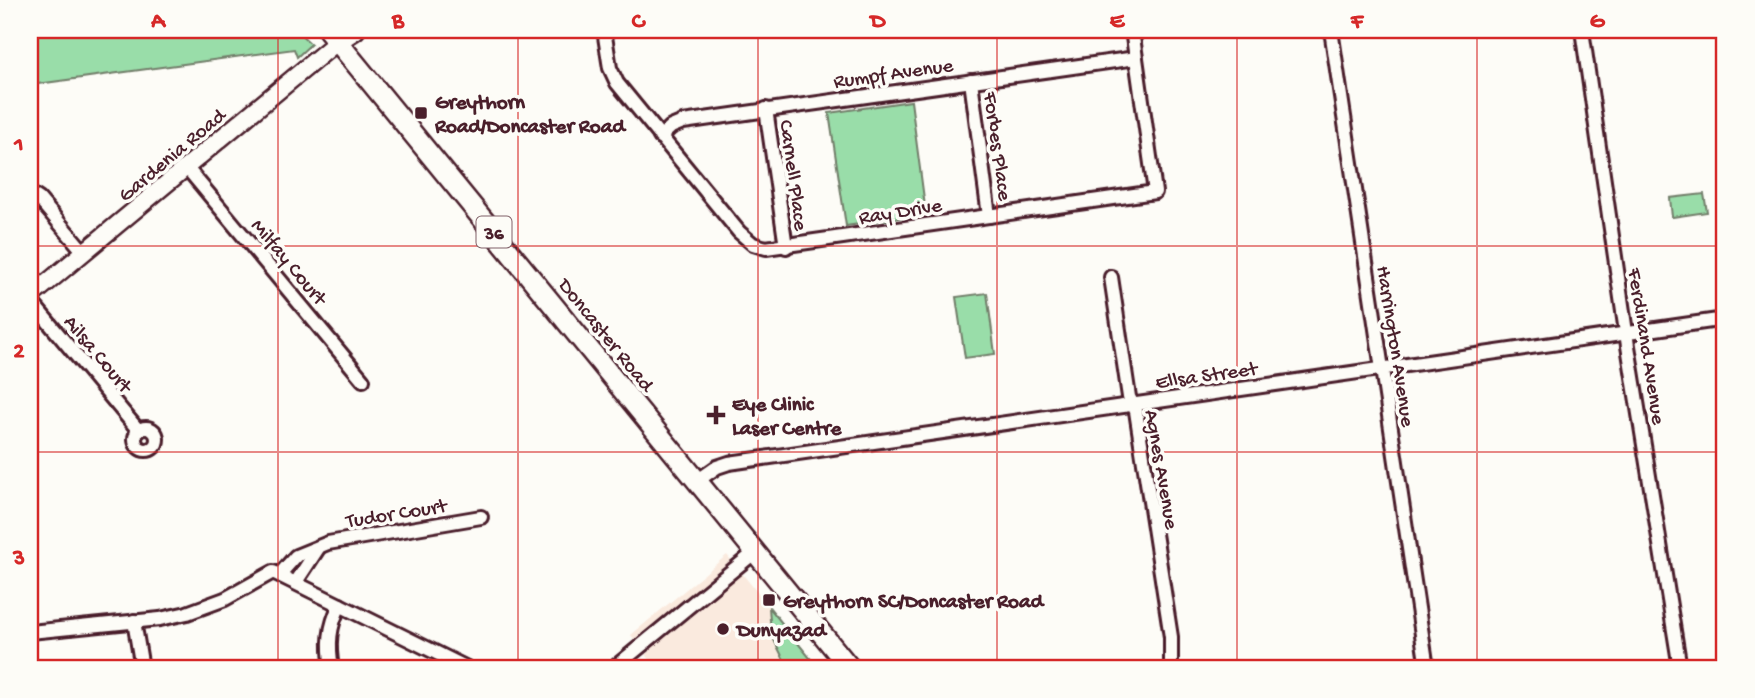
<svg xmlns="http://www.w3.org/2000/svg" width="1755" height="698" font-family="'Gochi Hand',sans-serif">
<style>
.built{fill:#faeade}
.green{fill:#99dda9;stroke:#727e6a;stroke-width:2}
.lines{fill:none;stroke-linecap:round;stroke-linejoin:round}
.minor-casing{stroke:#4a1f2b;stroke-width:18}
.tertiary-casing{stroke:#4a1f2b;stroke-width:21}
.secondary-casing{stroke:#4a1f2b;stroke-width:23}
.primary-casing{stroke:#4a1f2b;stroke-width:24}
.minor{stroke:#fdfcf7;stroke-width:12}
.tertiary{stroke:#fdfcf7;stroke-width:16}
.secondary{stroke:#fdfcf7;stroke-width:18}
.primary{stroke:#fdfcf7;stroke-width:19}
.grid{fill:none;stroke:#d62828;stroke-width:2;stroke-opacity:0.55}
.poi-dot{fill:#4a1f2b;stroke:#fdfcf7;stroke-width:2.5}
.labels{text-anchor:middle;stroke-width:7;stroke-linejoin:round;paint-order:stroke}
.shield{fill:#fdfcf7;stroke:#806168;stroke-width:2}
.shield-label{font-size:19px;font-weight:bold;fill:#4a1f2b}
.street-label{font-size:21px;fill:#4a1f2b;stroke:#fdfcf7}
.poi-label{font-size:21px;font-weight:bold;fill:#4a1f2b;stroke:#fdfcf7;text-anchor:start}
.neatline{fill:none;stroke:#d62828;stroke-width:2.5}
.grid-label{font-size:23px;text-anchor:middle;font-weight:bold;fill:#d62828}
</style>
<rect width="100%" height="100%" fill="#fdfcf7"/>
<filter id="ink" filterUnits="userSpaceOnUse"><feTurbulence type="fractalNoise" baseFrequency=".0143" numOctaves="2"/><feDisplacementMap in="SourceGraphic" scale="14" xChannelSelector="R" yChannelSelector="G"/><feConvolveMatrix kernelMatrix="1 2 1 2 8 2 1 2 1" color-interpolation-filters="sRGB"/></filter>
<g filter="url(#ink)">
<path class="built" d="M727 555 819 668H655L631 635Z"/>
<g class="green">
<path d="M30 30H296L311 44 297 57 294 49 30 85Z"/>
<path d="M911 101 926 214 846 226 829 113Z"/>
<path d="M1704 194 1707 212 1672 217 1670 198Z"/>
<path d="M987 293 995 354 965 358 956 297Z"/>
<path d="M769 607 818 668H788L771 634Z"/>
</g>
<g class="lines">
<defs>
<g id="minor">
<path d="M604 30 610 68 617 83 739 232 753 244 766 248 1155 192 1132 30"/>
<path d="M1331 30 1427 668"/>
<path d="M1582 30 1628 346 1680 668"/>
<path d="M971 81 989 216"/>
<path d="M766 109 786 247"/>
<path d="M660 137 671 127 683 122 1136 58"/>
<path d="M187 168 363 380"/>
<path d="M30 193 39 199 84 252"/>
<path d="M1111 277 1129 397 1136 411 1171 637V668"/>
<path d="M30 300 139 431"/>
<circle cx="146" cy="439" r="11"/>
<path d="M697 481 717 467 729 463 1725 319"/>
<path d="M280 574 296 556 328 543 481 517"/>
<path d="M296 582 319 547"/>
<path d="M134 621 142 668"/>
<path d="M30 632 160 619 187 613 225 599 273 572 467 668"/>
<path d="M332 668C328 645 329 627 340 605"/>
<path d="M614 668 755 552"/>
</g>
<path id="tertiary" d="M30 297 338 41"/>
<path id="secondary" d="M338 41 355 30"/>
<path id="primary" d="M328 30 850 668"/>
</defs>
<use href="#minor" class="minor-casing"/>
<use href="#tertiary" class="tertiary-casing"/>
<use href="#secondary" class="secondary-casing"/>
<use href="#primary" class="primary-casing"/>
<use href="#minor" class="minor"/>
<use href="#tertiary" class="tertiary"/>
<use href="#secondary" class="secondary"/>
<use href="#primary" class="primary"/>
</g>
</g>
<path class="grid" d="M278 30V668M518 30V668M758 30V668M997 30V668M1237 30V668M1477 30V668M30 246H1725M30 452H1725"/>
<g class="poi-dot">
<rect x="414" y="106" width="14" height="14" rx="3.5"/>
<path d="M712.5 404.5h7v7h7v7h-7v7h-7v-7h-7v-7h7z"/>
<rect x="762" y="593" width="14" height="14" rx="3.5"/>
<circle cx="723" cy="629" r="7"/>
</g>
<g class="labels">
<rect class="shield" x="476.5" y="216.5" width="35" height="31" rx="5"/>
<g class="shield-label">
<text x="494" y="239">36</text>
</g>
<g class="street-label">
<text transform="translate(893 72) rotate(-8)" y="7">Rumpf Avenue</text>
<text transform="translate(999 146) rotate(82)" y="7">Forbes Place</text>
<text transform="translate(171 154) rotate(-40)" y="7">Gardenia Road</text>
<text transform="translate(795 175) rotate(82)" y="7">Carnell Place</text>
<text transform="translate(900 210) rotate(-9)" y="7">Ray Drive</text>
<text transform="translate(290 261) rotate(50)" y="7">Milfay Court</text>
<text transform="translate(607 334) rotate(51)" y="7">Doncaster Road</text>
<text transform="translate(1397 346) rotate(81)" y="7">Harrington Avenue</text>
<text transform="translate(1648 346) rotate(81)" y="7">Ferdinand Avenue</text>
<text transform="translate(99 353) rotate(50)" y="7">Ailsa Court</text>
<text transform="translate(1206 374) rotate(-8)" y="7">Ellsa Street</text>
<text transform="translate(1163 469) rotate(80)" y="7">Agnes Avenue</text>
<text transform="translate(396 512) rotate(-9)" y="7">Tudor Court</text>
</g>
<g class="poi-label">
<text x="435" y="108">Greythorn<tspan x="435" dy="24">Road/Doncaster Road</tspan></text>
<text x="732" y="410">Eye Clinic<tspan x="732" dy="24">Laser Centre</tspan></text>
<text x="783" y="607">Greythorn SC/Doncaster Road</text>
<text x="737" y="636">Dunyazad</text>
</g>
</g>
<rect width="1755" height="698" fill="none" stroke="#fdfcf7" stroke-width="77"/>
<rect x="38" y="38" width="1678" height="622" class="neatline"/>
<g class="grid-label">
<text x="158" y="27">A</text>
<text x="398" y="27">B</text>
<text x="638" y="27">C</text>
<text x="878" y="27">D</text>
<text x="1117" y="27">E</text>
<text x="1357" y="27">F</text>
<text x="1597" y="27">G</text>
<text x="19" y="150">1</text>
<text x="19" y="357">2</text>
<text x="19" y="564">3</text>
</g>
</svg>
